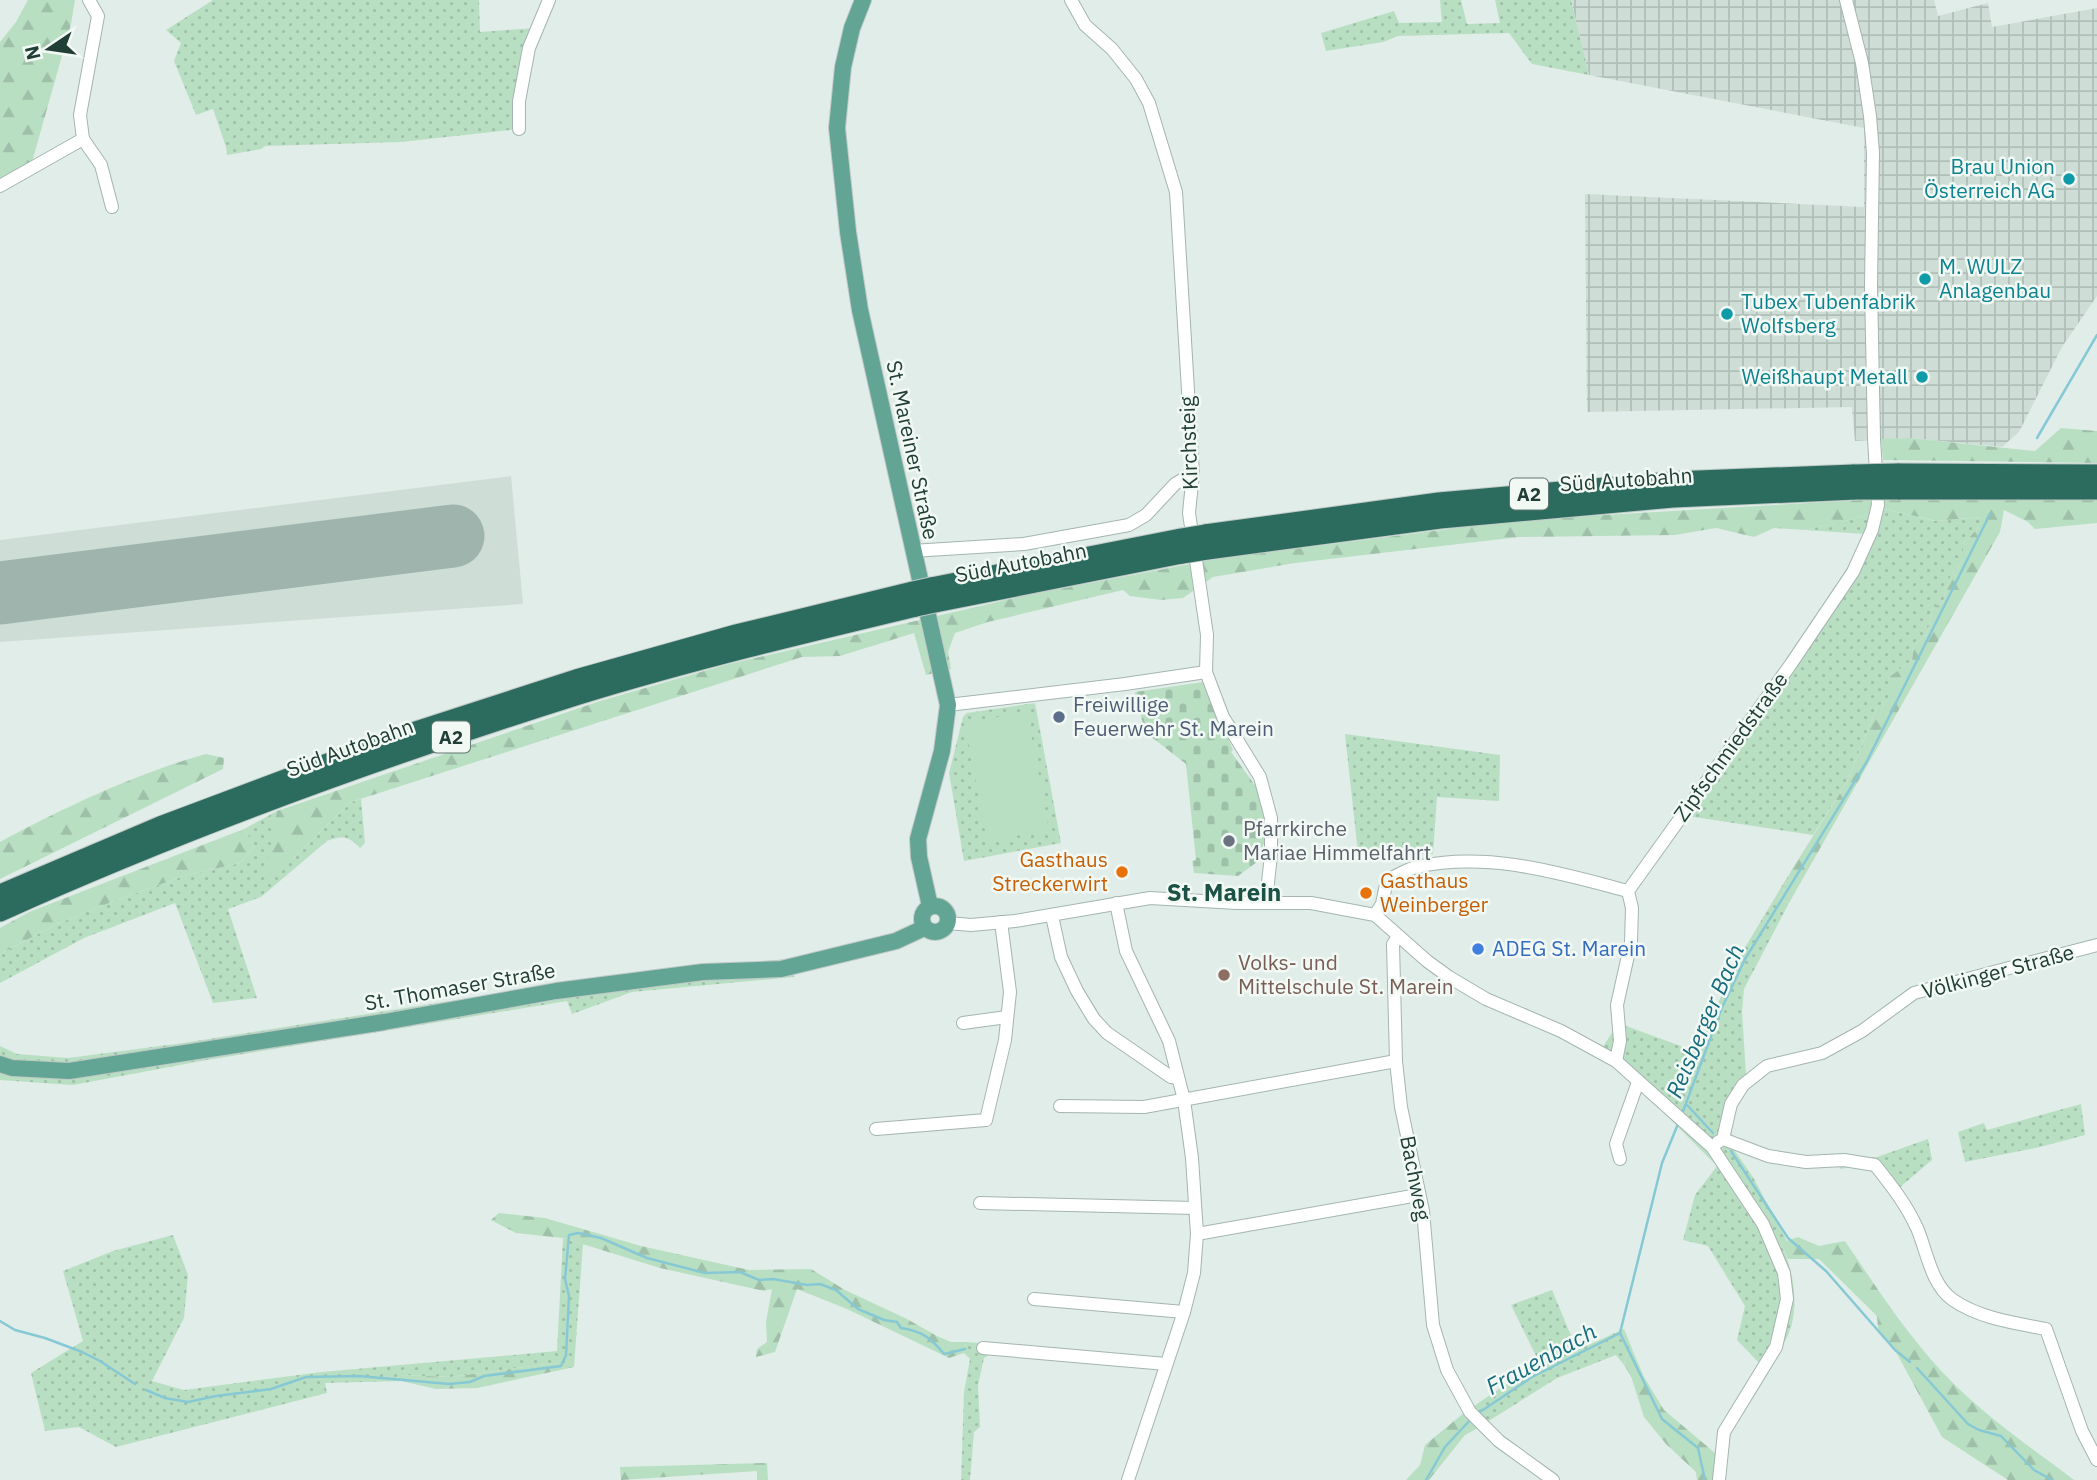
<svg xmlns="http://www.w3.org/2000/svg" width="2097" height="1480" font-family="'IBM Plex Sans',sans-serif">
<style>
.built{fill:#cfddd7}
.industrial{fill:url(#industrial-grid)}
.grass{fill:url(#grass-dots)}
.forest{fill:url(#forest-firs)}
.cemetery{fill:url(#cemetery-stones)}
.pitch{fill:#b9dfc3}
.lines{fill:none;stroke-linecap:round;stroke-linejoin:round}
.stream{stroke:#86c9d5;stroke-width:2.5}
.runway{stroke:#9eb4ad;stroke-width:63}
.minor-casing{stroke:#a4b5af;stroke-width:14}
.major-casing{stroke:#c1c9c7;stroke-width:18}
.highway-casing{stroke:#c1c9c7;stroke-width:21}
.minor{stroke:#fff;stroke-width:12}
.major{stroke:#63a594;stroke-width:16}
.highway{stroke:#2b6c5f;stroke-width:19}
.highway-bridge-casing{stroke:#c1c9c7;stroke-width:21;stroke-linecap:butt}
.highway-bridge{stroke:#2b6c5f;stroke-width:19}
.culture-dot{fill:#0f9aa8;stroke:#f2f9f5;stroke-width:2.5}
.service-dot{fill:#5c6f8a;stroke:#f2f9f5;stroke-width:2.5}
.worship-dot{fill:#6b7280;stroke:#f2f9f5;stroke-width:2.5}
.food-dot{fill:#e8710a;stroke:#f2f9f5;stroke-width:2.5}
.shop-dot{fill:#3f7fe0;stroke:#f2f9f5;stroke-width:2.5}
.education-dot{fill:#8d6e63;stroke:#f2f9f5;stroke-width:2.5}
.labels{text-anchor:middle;stroke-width:5;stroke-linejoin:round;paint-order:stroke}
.shield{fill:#f2f9f5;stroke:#60766f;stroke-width:2}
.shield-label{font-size:19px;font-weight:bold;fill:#213e36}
.culture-label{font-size:21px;fill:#0d838f;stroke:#f2f9f5;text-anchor:end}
.street-label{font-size:21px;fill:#213e36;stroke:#f2f9f5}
.service-label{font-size:21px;fill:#4e5e75;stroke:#f2f9f5;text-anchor:start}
.worship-label{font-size:21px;fill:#5b616d;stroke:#f2f9f5;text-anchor:start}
.food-label{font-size:21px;fill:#c56008;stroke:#f2f9f5;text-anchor:end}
.shop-label{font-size:21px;fill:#366cbe;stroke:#f2f9f5;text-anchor:start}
.education-label{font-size:21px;fill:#785e54;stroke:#f2f9f5;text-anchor:start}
.water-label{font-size:23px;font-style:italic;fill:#176c7e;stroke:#f2f9f5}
.quarter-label{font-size:24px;font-weight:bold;fill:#1b5245;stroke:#f2f9f5}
</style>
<defs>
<pattern id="industrial-grid" width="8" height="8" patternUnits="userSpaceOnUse" patternTransform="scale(1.75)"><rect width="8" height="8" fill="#cfddd7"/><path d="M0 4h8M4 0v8" fill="none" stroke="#b1bfb9"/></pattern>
<pattern id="grass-dots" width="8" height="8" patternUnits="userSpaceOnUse" patternTransform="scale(1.75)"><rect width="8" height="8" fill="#b9dfc3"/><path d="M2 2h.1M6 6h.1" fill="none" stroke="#9fc0a8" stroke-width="1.8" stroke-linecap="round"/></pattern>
<pattern id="forest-firs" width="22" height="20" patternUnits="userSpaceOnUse" patternTransform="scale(1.75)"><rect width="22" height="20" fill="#b9dfc3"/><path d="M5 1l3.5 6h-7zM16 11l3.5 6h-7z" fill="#9fc0a8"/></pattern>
<pattern id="cemetery-stones" width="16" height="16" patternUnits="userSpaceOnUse" patternTransform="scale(1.75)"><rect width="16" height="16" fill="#b9dfc3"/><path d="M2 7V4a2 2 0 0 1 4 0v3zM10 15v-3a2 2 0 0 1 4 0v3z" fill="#9fc0a8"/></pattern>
</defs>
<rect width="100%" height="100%" fill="#e1ede8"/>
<path class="built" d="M511 476 523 604 0 642V540Z"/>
<path class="industrial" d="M1571 0H1934L1938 16 1988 3 1992 27 2097 8V296L2062 347 2019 432 2002 447 1910 438 1855 441 1852 407 1587 412 1585 194 1864 207V128L1589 75Z"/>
<g class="grass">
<path d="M213 0H479L480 32 535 28 519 129 401 142 265 146 261 149 227 155 226 147 213 109 196 115 174 61 181 43 166 30Z"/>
<path d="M1440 0H1461L1467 24 1500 23 1495 0H1571L1589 75 1532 64 1509 33 1398 36 1383 42 1326 51 1321 33 1394 11 1399 23 1442 22Z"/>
<path d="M1885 509 1935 521 1983 517 1977 529 1963 544V560L1949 579 1943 602 1933 608 1927 634 1914 646 1912 660 1888 678V701L1877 707 1847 782 1813 835 1674 814C1741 724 1815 635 1865 534L1805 530 1857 518Z"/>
<path d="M1035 703 1061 843 964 861 949 773 963 717 967 713Z"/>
<path d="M1345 734 1500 755 1499 801 1437 797 1433 854 1358 853Z"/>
<path d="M361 799 365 843 360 848C349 836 342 835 327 841L261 897 228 909 257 998 213 1003 175 903 84 938 0 983V954L57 924 119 899 184 876 240 863 255 847 244 829 277 811 274 834 292 859 351 802Z"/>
<path d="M1791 871 1780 899 1789 903 1744 989 1742 1011 1747 1091 1731 1113 1732 1147 1753 1177 1787 1241 1781 1243C1795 1273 1802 1318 1782 1346 1776 1354 1768 1360 1762 1366L1737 1340 1745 1306 1708 1246 1683 1240 1695 1195 1717 1166 1601 1050 1618 1023 1697 1052 1735 964Z"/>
<path d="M794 958V977L632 992 572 1014 567 1001 207 1060 73 1085 0 1080V1046L17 1054 68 1058 183 1043 571 982Z"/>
<path d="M2081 1104 2085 1135 2040 1147 1965 1162 1958 1132 1984 1123 1987 1130Z"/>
<path d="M1928 1139 1932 1160 1892 1194C1875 1172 1869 1163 1840 1169L1838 1159 1877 1157Z"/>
<path d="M173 1235 188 1275 184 1318 152 1381 184 1390 322 1372 557 1351 563 1238 583 1244 574 1367 565 1369 553 1363 451 1377 401 1375V1381L325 1383 327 1393 116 1447 79 1427 45 1431 31 1373 83 1341 63 1271 113 1251Z"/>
<path d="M1552 1290 1577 1350 1624 1329 1633 1351 1626 1355 1624 1365 1616 1355 1557 1378 1476 1429 1473 1421 1465 1412 1539 1362 1511 1305Z"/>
<path d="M966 1342 1005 1345 984 1358 978 1385 980 1427 974 1432 970 1480H961L964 1392 970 1359 964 1353Z"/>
</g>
<g class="forest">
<path d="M28 0H75L71 24 32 162 0 180V42L16 22Z"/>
<path d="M2061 428 2097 431V463L1883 460 1881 439 1910 438 2035 451Z"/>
<path d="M2003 497H2097V523L2035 529 2028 522 2004 510 2000 532 1789 903 1780 899 1791 871 1847 782 1877 707 1888 701V678L1912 660 1914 646 1927 634 1933 608 1943 602 1949 579 1963 560V544L1977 529 1982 517 1936 521 1885 509 1857 518 1805 530 1774 528 1754 537 1716 528 1675 535 1519 537 1295 563 1213 577 1183 598 1161 600 1130 596 1123 590 988 622 955 633 948 652 951 669 926 675 914 633 840 656 802 657 351 802 292 859 265 876 277 811 600 701 725 665 1023 596 1216 559 1519 520 1860 500Z"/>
<path d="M206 754 224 758 223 769 0 879V842C60 809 140 772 206 754Z"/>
<path d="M244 829 255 847 240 863 184 876 119 899 57 924 0 954V928L29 912Z"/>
<path d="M499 1213 545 1218 641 1246 749 1270 811 1269 845 1290 907 1319 937 1336 951 1342H966L964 1353 949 1358 847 1309 797 1289 775 1352 756 1357 757 1349 767 1342 766 1322 772 1289 764 1291 660 1268 563 1238 516 1233 491 1220Z"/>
<path d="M1798 1237 1819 1246 1845 1241C1879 1291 1912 1343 1956 1386 1992 1421 2034 1450 2074 1480H2008L1942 1437 1895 1350 1878 1329 1877 1316 1819 1259H1788L1781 1243Z"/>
<path d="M1633 1351 1644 1377 1664 1410 1715 1453 1725 1480H1697L1696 1472 1666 1444 1644 1417 1631 1376 1624 1365 1626 1355Z"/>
<path d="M553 1363 565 1369 477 1388 436 1389 401 1381 400 1375 451 1377Z"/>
<path d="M1465 1412 1473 1421 1476 1429 1465 1435 1429 1480H1406L1420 1465 1425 1445Z"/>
<path d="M767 1463 768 1480H757V1471L621 1480 620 1467Z"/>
</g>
<path class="cemetery" d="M1203 682 1233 750 1231 752 1262 795 1267 835 1257 862 1238 876 1194 873 1192 861 1196 860 1186 764 1145 732 1135 692Z"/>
<path class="pitch" d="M1027 712 1049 830 987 841 965 723Z"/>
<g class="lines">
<g class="stream">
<path d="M2037 438 2097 335"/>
<path d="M1687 1105 1713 1133"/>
<path d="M1682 1114 1721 1010 1745 959 1866 763 1990 514"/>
<path d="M1678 1124 1662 1163 1620 1333 1662 1419 1698 1448 1705 1480"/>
<path d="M1731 1151 1788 1238 1826 1271 1895 1350 1910 1362"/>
<path d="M0 1321 15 1330 45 1338 82 1352 100 1361 135 1384"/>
<path d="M1917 1368 1968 1424 1979 1430 2001 1436 2034 1470 2052 1480"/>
<path d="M146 1390 165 1398 188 1402 216 1396 271 1389 306 1377 359 1376 449 1384 470 1382 484 1376 561 1366 566 1355 569 1296 565 1279 569 1235 578 1233 601 1238 647 1258 705 1273 740 1272 759 1280 773 1279 807 1285 820 1284 836 1290 858 1309 884 1320 897 1322 901 1328C922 1331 931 1338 944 1354L965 1349"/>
<path d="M1477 1414 1532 1377 1620 1333"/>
<path d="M1426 1480 1445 1447 1472 1418"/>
</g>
<path class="runway" d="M0 593 453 536"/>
<defs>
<g id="minor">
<path d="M1071 0 1085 25 1112 49 1136 79 1149 103 1176 192 1193 473 1189 513 1207 635 1206 672 1223 717 1260 777 1271 818V855L1266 901"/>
<path d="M519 129V101L529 48 549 0"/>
<path d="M83 139 101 165 112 207"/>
<path d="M0 186 83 139 80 115 98 16 89 0"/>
<path d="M912 551 1024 544 1129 525 1146 515 1175 484 1193 473"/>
<path d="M948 705 1125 684 1206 672"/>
<path d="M1116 903 1126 951 1169 1041 1184 1100 1192 1158 1197 1234 1194 1273 1184 1312 1128 1480"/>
<path d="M1375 915 1382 904 1387 880C1396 876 1406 870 1416 867 1488 851 1559 873 1628 891"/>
<path d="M1052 916 1061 957 1077 991 1094 1019 1107 1033 1171 1077 1178 1078"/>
<path d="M948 923 971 925 1015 921 1150 898 1237 903H1311L1375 915 1427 961 1449 977 1486 999 1561 1031 1616 1061 1712 1147 1763 1224 1784 1273 1787 1299 1776 1347 1724 1432 1719 1480"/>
<path d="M1398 937 1393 944 1396 1061 1401 1107 1423 1211 1433 1325 1447 1370 1470 1412 1499 1441 1553 1480"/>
<path d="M963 1023 1007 1017"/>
<path d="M1616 1061 1620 1041 1617 1005 1631 942 1632 908 1628 891 1791 664 1853 572 1872 530 1878 505 1874 439 1871 286 1873 153 1870 116 1862 63 1846 0"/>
<path d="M1060 1106 1144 1107 1396 1061"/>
<path d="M876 1129 986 1120 1005 1040 1010 992 1001 922"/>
<path d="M1723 1139 1768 1156 1806 1162 1844 1160 1875 1165C1891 1185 1906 1204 1917 1228 1927 1251 1931 1285 1953 1300 1981 1319 2015 1323 2046 1329L2082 1431 2097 1460"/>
<path d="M1718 1142 1723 1139 1731 1104 1743 1085 1767 1066 1822 1053 1862 1031 1914 993 2097 945"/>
<path d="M1620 1159 1616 1144 1638 1082"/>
<path d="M980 1203 1195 1208"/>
<path d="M1197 1234 1418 1195"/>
<path d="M1034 1299 1184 1312"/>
<path d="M983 1348 1166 1364"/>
</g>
<g id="major">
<path d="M863 0 852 28 843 67 837 128 848 232 860 310 948 705 942 751 918 839 919 857 930 906"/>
<circle cx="935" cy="919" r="13"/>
<path d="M0 1064 12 1068 69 1071 384 1022 556 991 703 972 781 969 896 941 924 928"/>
</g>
<g id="highway">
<path d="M1898 473 2097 474"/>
<path d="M1898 490H2097"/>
<path d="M1205 534 1439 502 1673 481 1854 474"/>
<path d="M1207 550 1440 519 1673 498 1855 490"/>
<path d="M931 587 1181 538"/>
<path d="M935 603 1182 554"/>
<path d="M0 894 160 826 394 738 576 679 736 634 913 591"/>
<path d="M0 912C188 827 382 757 579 695 690 661 803 634 916 607"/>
</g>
</defs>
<use href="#minor" class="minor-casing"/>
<use href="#major" class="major-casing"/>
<use href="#highway" class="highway-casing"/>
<use href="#minor" class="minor"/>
<use href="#major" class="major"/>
<use href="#highway" class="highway"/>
<defs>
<g id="highway-bridge">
<path d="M1854 474 1898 473"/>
<path d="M1855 490H1898"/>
<path d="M1181 538 1205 534"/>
<path d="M1182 554 1207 550"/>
<path d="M913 591 931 587"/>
<path d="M916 607 935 603"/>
</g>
</defs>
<use href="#highway-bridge" class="highway-bridge-casing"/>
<use href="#highway-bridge" class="highway-bridge"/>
</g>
<g class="culture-dot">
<circle cx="2069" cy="179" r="7"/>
<circle cx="1925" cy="279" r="7"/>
<circle cx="1727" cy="314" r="7"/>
<circle cx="1922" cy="377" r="7"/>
</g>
<circle class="service-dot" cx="1059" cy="717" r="7"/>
<circle class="worship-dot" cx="1229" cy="841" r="7"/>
<g class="food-dot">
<circle cx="1122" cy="872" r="7"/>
<circle cx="1366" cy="893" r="7"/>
</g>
<circle class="shop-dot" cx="1478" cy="949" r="7"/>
<circle class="education-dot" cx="1224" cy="975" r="7"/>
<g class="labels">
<g class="shield">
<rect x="1510" y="478.5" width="38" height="31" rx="5"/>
<rect x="432" y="721.5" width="38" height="31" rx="5"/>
</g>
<g class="shield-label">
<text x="1529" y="501">A2</text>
<text x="451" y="744">A2</text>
</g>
<g class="culture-label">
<text x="2055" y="174">Brau Union<tspan x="2055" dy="24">Österreich AG</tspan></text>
<text x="1939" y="274" text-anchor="start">M. WULZ<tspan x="1939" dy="24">Anlagenbau</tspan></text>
<text x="1741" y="309" text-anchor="start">Tubex Tubenfabrik<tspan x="1741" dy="24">Wolfsberg</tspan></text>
<text x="1908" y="384">Weißhaupt Metall</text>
</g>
<g class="street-label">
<text transform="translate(1189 443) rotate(-92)" y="7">Kirchsteig</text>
<text transform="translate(912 450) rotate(78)" y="7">St. Mareiner Straße</text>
<text transform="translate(1626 480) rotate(-4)" y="7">Süd Autobahn</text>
<text transform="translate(1021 563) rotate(-11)" y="7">Süd Autobahn</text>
<text transform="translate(1731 747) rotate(-54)" y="7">Zipfschmiedstraße</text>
<text transform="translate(350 748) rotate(-20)" y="7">Süd Autobahn</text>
<text transform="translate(1998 972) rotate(-15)" y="7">Völkinger Straße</text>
<text transform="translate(460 987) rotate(-10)" y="7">St. Thomaser Straße</text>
<text transform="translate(1415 1178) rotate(79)" y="7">Bachweg</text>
</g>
<g class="service-label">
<text x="1073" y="712">Freiwillige<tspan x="1073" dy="24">Feuerwehr St. Marein</tspan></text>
</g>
<g class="worship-label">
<text x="1243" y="836">Pfarrkirche<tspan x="1243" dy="24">Mariae Himmelfahrt</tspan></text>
</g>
<g class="food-label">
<text x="1108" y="867">Gasthaus<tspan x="1108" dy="24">Streckerwirt</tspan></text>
<text x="1380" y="888" text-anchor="start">Gasthaus<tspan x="1380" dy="24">Weinberger</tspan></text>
</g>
<g class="shop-label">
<text x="1492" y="956">ADEG St. Marein</text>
</g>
<g class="education-label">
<text x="1238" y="970">Volks- und<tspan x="1238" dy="24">Mittelschule St. Marein</tspan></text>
</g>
<g class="water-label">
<text transform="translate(1705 1021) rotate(-67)" y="8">Reisberger Bach</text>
<text transform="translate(1541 1359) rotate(-29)" y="8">Frauenbach</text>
</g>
<g class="quarter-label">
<text x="1224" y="901">St. Marein</text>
</g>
</g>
<g transform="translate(49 49) rotate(257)" stroke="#f2f9f5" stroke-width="5" paint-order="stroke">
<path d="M0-5L12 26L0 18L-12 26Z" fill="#213e36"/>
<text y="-10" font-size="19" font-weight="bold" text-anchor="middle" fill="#213e36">N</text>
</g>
</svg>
